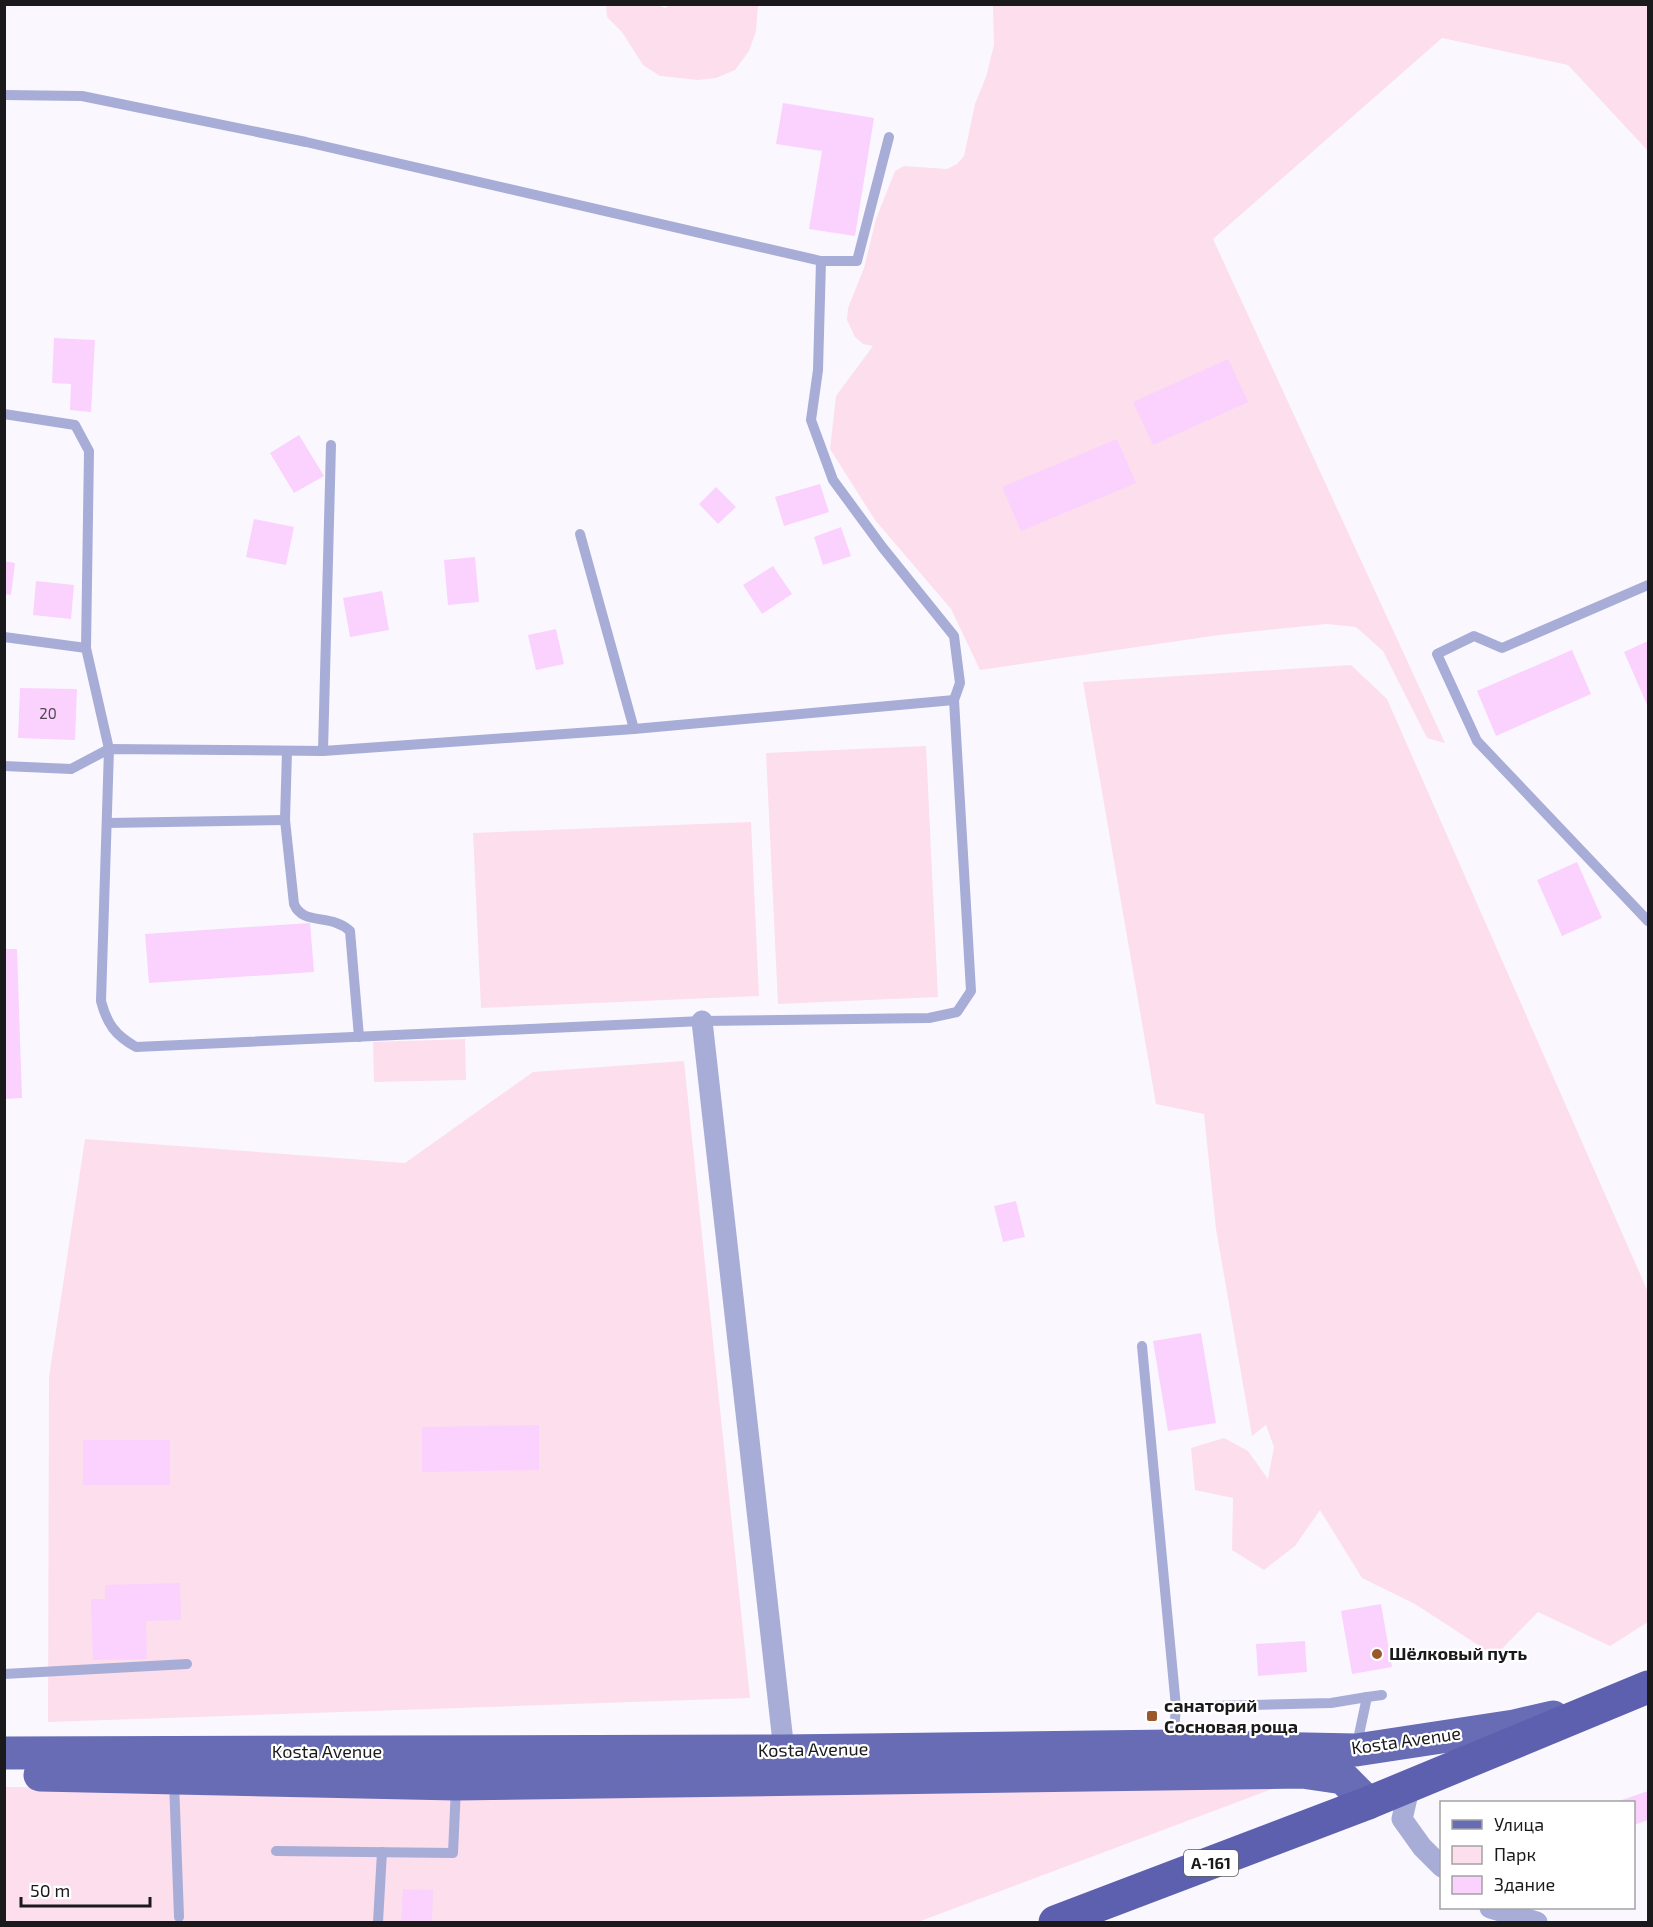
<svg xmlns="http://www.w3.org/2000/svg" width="1653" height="1927" font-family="'Exo 2',sans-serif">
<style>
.green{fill:#fddeed}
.building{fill:#fad2fd}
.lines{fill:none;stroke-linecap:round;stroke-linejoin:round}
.service{stroke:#a8add7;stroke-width:10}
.minor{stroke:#a8add7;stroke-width:21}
.primary{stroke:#676cb5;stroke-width:33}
.trunk{stroke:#5c60ae;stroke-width:33}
.poi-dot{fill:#9b5828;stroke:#fff;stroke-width:2}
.labels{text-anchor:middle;stroke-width:4.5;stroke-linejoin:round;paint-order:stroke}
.number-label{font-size:15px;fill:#524754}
.shield{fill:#fff;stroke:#5f5e5f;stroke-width:1.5}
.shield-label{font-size:16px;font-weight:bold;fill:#1a191b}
.poi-label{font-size:18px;font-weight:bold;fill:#1a191b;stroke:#fff;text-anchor:start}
.street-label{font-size:18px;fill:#1a191b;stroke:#fff}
</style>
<rect width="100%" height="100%" fill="#faf8fe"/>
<g class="green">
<path d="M673 4 758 5 756 31 749 51 735 70 716 78 698 80 660 76 643 65 622 32 607 17 606 5H657L665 8Z"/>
<path d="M993 5H1648V151L1568 65 1442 38 1213 239 1445 743 1427 738 1383 651 1356 627 1326 624 1219 635 980 670 951 609 875 520 830 449 836 396 873 346 863 344 855 337 847 320 848 308 864 268 876 219 895 171 904 166 947 169 957 164 964 156 975 104 986 77 994 45Z"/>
<path d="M1351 665 1387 699 1648 1292V1622L1610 1646 1538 1612 1495 1656 1415 1604 1362 1578 1320 1510 1295 1546 1264 1570 1232 1550 1233 1498 1195 1490 1191 1448 1224 1438 1248 1451 1268 1479 1274 1447 1266 1425 1252 1436 1216 1229 1204 1114 1156 1104 1083 682Z"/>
<path d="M926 746 938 997 778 1004 766 753Z"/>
<path d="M751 822 759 996 481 1008 473 833Z"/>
<path d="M465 1039 466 1080 374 1082 373 1042Z"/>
<path d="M684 1061 750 1698 48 1722 49 1377 85 1139 405 1163 533 1072Z"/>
<path d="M1309 1775 918 1922H5V1787L745 1789Z"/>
</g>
<g class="building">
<path d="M783 103 874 118 855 236 809 229 822 151 776 144Z"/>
<path d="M54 338 95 340 91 412 70 410 71 384 52 383Z"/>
<path d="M1228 359 1248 402 1153 445 1133 402Z"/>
<path d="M299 435 324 476 294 493 270 453Z"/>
<path d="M1117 439 1136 483 1021 531 1002 487Z"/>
<path d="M820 484 829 512 784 526 775 497Z"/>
<path d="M716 487 736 507 718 524 699 504Z"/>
<path d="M254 519 294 527 286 565 246 557Z"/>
<path d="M841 527 851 556 823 565 814 537Z"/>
<path d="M475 557 479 602 448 605 444 560Z"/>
<path d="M4 561 15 563 11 595 4 594Z"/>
<path d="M773 566 792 594 762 614 743 585Z"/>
<path d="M36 581 74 585 71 619 33 615Z"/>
<path d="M382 591 389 630 350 637 343 598Z"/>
<path d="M556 629 564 664 536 670 528 635Z"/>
<path d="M1648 641V707L1624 652Z"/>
<path d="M1572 650 1591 694 1496 736 1477 691Z"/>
<path d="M20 688 77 689 75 740 18 738Z"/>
<path d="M1577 862 1602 918 1562 936 1537 880Z"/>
<path d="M310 923 314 972 149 983 145 934Z"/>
<path d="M5 949H17L22 1098 5 1099Z"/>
<path d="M1016 1201 1025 1237 1003 1242 994 1206Z"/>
<path d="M1201 1333 1216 1423 1168 1431 1153 1341Z"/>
<path d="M539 1425V1470L422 1472V1427Z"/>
<rect x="83" y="1440" width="87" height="45"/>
<path d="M180 1583 181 1620 146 1621 147 1659 93 1660 91 1599H105V1585Z"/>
<path d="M1381 1604 1392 1667 1352 1674 1341 1611Z"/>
<path d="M1305 1641 1307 1672 1258 1676 1256 1644Z"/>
<path d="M1648 1791V1820L1634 1825V1802H1616Z"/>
<path d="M403 1889 433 1890 432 1922H401Z"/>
</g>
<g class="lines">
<g class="service">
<path d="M4 95 82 96 306 142 821 261"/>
<path d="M889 137 857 261H821L818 370 811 420 833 480 883 548 954 636 960 683 954 700"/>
<path d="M4 414 75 425 89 451 86 648 109 749 101 1001C107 1024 115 1035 136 1047L702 1021 929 1018 957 1012 971 991 954 700 634 729 323 751"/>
<path d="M580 534 634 729"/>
<path d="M1648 585 1502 648 1474 636 1437 654 1477 741 1648 921"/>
<path d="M4 637 86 648"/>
<path d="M287 751 285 820 294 904C303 926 331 913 350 931L359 1037"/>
<path d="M4 766 71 769 109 749 323 751 331 445"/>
<path d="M107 823 285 820"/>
<path d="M1142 1346 1176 1707 1173 1743"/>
<path d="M4 1674 187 1664"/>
<path d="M1367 1697 1382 1695"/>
<path d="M1176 1707 1331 1703 1367 1697 1357 1744"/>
<path d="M174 1781 179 1917"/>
<path d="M276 1851 453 1853 456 1787"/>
<path d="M378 1922 382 1852"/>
</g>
<g class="minor">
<path d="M702 1021 784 1751"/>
<path d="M1410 1785 1402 1819 1422 1847 1442 1867"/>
<path d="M1490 1908 1537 1922"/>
</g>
<g class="primary">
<path d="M4 1753 784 1751 1172 1746 1356 1750 1514 1726 1553 1717"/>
<path d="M40 1775 456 1784 1302 1772 1343 1778 1368 1803"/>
</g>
<path class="trunk" d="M1055 1922 1368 1803 1648 1687"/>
</g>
<g class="poi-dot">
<circle cx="1377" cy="1654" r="6"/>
<rect x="1146" y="1710" width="12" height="12" rx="3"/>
</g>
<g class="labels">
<g class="number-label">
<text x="48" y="719">20</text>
</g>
<rect class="shield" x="1184" y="1850" width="54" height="26" rx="4.5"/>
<g class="shield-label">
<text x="1211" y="1869">А-161</text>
</g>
<g class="poi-label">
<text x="1389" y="1660">Шёлковый путь</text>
<text x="1164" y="1712">санаторий<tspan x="1164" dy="21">Сосновая роща</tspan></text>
</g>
<g class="street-label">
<text transform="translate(1406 1741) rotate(-8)" y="6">Kosta Avenue</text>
<text transform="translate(813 1750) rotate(-1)" y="6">Kosta Avenue</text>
<text x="327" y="1758">Kosta Avenue</text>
</g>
</g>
<rect width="1653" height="1927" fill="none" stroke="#1a191b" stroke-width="12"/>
<rect x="1440" y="1801" width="195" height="108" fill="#ffffff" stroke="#a3a3a4" stroke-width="1.5"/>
<rect x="1452" y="1820" width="30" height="9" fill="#676cb5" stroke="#a3a3a4" stroke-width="1.5"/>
<text x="1494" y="1831" font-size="18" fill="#1a191b">Улица</text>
<rect x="1452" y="1846" width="30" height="18" fill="#fddeed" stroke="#a3a3a4" stroke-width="1.5"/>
<text x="1494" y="1861" font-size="18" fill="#1a191b">Парк</text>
<rect x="1452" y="1876" width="30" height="18" fill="#fad2fd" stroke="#a3a3a4" stroke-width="1.5"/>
<text x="1494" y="1891" font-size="18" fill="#1a191b">Здание</text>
<path d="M21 1897v9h129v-9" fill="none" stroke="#1a191b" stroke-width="3"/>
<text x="30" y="1897" font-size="18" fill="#1a191b" stroke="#ffffff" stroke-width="4.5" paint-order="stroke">50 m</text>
</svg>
